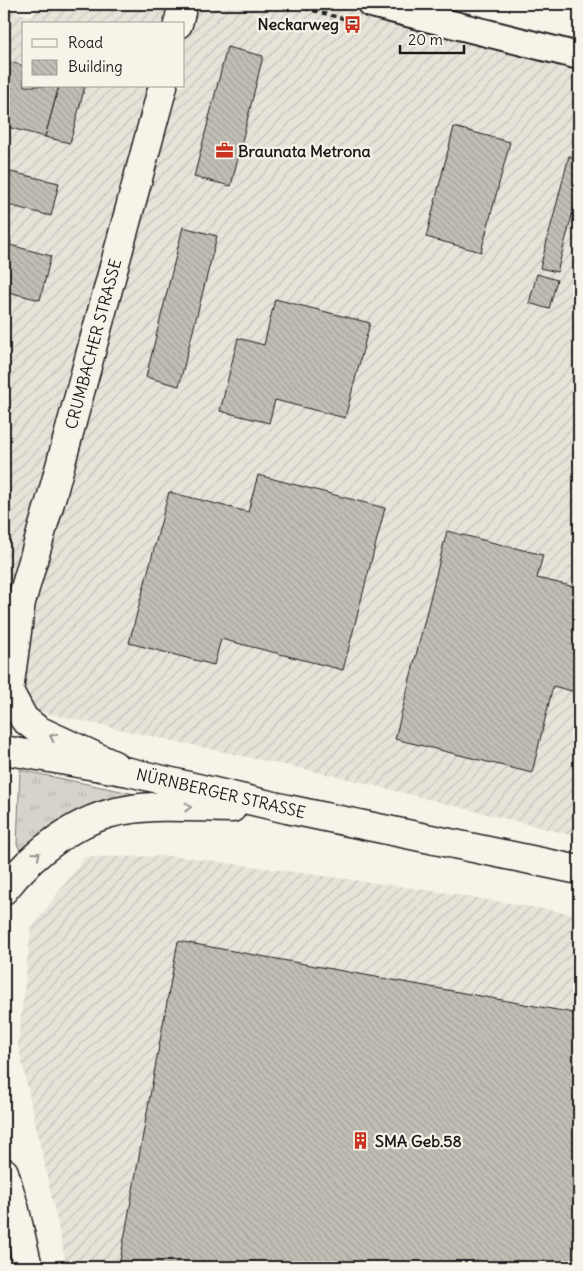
<svg xmlns="http://www.w3.org/2000/svg" width="583" height="1271" font-family="Delius,sans-serif">
<style>
.industrial{fill:url(#industrial-furrows);fill-rule:evenodd}
.grass{fill:url(#grass-tufts);stroke:#7a7874}
.building{fill:url(#building-back-hatch);stroke:#1c1c1c}
.lines{fill:none;stroke-linecap:round;stroke-linejoin:round}
.minor-casing{stroke:#1c1c1c;stroke-width:30}
.tertiary-casing{stroke:#1c1c1c;stroke-width:31}
.secondary-casing{stroke:#1c1c1c;stroke-width:31}
.path{stroke:#1c1c1c;stroke-width:3;stroke-dasharray:5 4;stroke-linecap:butt}
.minor{stroke:#f7f3e8;stroke-width:26}
.tertiary{stroke:#f7f3e8;stroke-width:28}
.secondary{stroke:#f7f3e8;stroke-width:28}
.oneway{stroke:#94928c}
.labels{text-anchor:middle;stroke-width:4.5;stroke-linejoin:round;paint-order:stroke}
.poi-label{font-size:16px;font-weight:bold;fill:#1c1c1c;stroke:#f7f3e8;text-anchor:start}
.street-label{font-size:16px;fill:#1c1c1c;stroke:#f7f3e8}
</style>
<defs>
<pattern id="industrial-furrows" width="10" height="10" patternUnits="userSpaceOnUse" patternTransform="scale(1.25)"><rect width="10" height="10" fill="#e6e3d9"/><path d="M-1 1l2-2M0 10L10 0M9 11l2-2" fill="none" stroke="#c5c2ba"/></pattern>
<pattern id="grass-tufts" width="24" height="20" patternUnits="userSpaceOnUse" patternTransform="scale(1.25)"><rect width="24" height="20" fill="#d7d3cb"/><path d="M3 7l-1-3M5 7V3M7 7l1-3M15 17l-1-3M17 17v-4M19 17l1-3" fill="none" stroke="#b8b5ae"/></pattern>
<pattern id="building-back-hatch" width="6" height="6" patternUnits="userSpaceOnUse" patternTransform="scale(1.25)"><rect width="6" height="6" fill="#c0beb5"/><path d="M-1 5l2 2M0 0l6 6M5-1l2 2" fill="none" stroke="#a4a39b"/></pattern>
</defs>
<rect width="100%" height="100%" fill="#f7f3e8"/>
<filter id="ink" filterUnits="userSpaceOnUse"><feTurbulence type="fractalNoise" baseFrequency=".02" numOctaves="2"/><feDisplacementMap in="SourceGraphic" scale="10" xChannelSelector="R" yChannelSelector="G"/><feConvolveMatrix kernelMatrix="1 2 1 2 8 2 1 2 1" color-interpolation-filters="sRGB"/></filter>
<g filter="url(#ink)">
<g class="industrial">
<path d="M38 4H326L579 71V837L344 778 4 704V9L33 17ZM24 24H184V86H24Z"/>
<path d="M176 856 448 893 579 915V1267H67L18 1044 31 929 85 857Z"/>
</g>
<g class="grass">
<path d="M5 770 7 790 5 850 13 861 4 872Z"/>
<path d="M20 770 135 794 136 801 22 854 17 844Z"/>
</g>
<g class="building">
<path d="M542 4H570L568 10Z"/>
<path d="M227 47 263 56 231 186 194 177Z"/>
<path d="M4 60 24 66V86H59L45 137 4 126Z"/>
<path d="M59 86H85L70 143 45 137Z"/>
<path d="M454 127 510 142 481 252 426 237Z"/>
<path d="M569 156 579 159V189L557 272 540 268Z"/>
<path d="M11 172 59 183 51 216 4 204Z"/>
<path d="M183 227 217 236 179 386 146 377Z"/>
<path d="M4 239 11 241 10 245 51 256 40 300 4 291Z"/>
<path d="M537 274 557 280 549 309 529 303Z"/>
<path d="M275 299 370 323 345 418 275 400 269 423 220 411 238 338 264 345Z"/>
<path d="M258 475 385 508 343 670 221 639 214 665 129 643 169 492 248 512Z"/>
<path d="M447 531 543 555 537 578 579 588V693L553 686 532 773 395 739Z"/>
<path d="M178 941 579 1014V1267H119Z"/>
</g>
<g class="lines">
<defs>
<path id="minor" d="M371 4 579 56"/>
<g id="tertiary">
<path d="M178 24 183 4"/>
<path d="M9 691 24 719 38 730 114 765"/>
<path d="M4 709 9 691 21 602 53 492 163 86"/>
</g>
<g id="secondary">
<path d="M4 750 129 772 287 809 579 870"/>
<path d="M4 890C33 853 78 817 126 810 160 804 197 808 232 808"/>
<path d="M4 1172 14 1206 28 1267"/>
</g>
</defs>
<use href="#minor" class="minor-casing"/>
<use href="#tertiary" class="tertiary-casing"/>
<use href="#secondary" class="secondary-casing"/>
<path class="path" d="M287 4 353 21"/>
<use href="#minor" class="minor"/>
<use href="#tertiary" class="tertiary"/>
<use href="#secondary" class="secondary"/>
</g>
<defs><path id="oneway-chevron" d="M-2-3.5L2.5 0L-2 3.5" fill="none" stroke-width="1.6" stroke-linecap="round" stroke-linejoin="round" transform="scale(1.25)"/></defs>
<g class="oneway">
<use href="#oneway-chevron" transform="translate(53 737) rotate(-155)"/>
<use href="#oneway-chevron" transform="translate(188 807) rotate(1)"/>
<use href="#oneway-chevron" transform="translate(37 855) rotate(-39)"/>
</g>
</g>
<defs>
<symbol id="bus-bare" viewBox="-9 -9 18 18"><path d="M-5-6H5V4H4V6H2V4H-2V6H-4V4H-5ZM-3.5-4V0h7V-4ZM-3.5 1.2v1.5H-2V1.2ZM2 1.2v1.5H3.5V1.2Z" fill="#c8321e" stroke="#f7f3e8" stroke-width="2.5" paint-order="stroke"/></symbol>
<symbol id="office-bare" viewBox="-9 -9 18 18"><path d="M-6-3h4V-5.5h4V-3h4V5H-6ZM-1-4.5V-3h2v-1.5ZM-6 0V1H6V0Z" fill="#c8321e" stroke="#f7f3e8" stroke-width="2.5" paint-order="stroke"/></symbol>
<symbol id="building-bare" viewBox="-9 -9 18 18"><path d="M-4-6H4V6H1V3H-1V6H-4ZM-2.5-4.3h1.7v1.8h-1.7ZM.8-4.3h1.7v1.8H.8ZM-2.5-1h1.7V.8h-1.7ZM.8-1h1.7V.8H.8Z" fill="#c8321e" stroke="#f7f3e8" stroke-width="2.5" paint-order="stroke"/></symbol>
</defs>
<g fill-rule="evenodd">
<use href="#bus-bare" x="340" y="12" width="25" height="25"/>
<use href="#office-bare" x="212" y="138" width="25" height="25"/>
<use href="#building-bare" x="348" y="1128" width="25" height="25"/>
</g>
<g class="labels">
<g class="poi-label">
<text x="339" y="30" text-anchor="end">Neckarweg</text>
<text x="238" y="157">Braunata Metrona</text>
<text x="375" y="1147">SMA Geb.58</text>
</g>
<g class="street-label">
<text transform="translate(93 344) rotate(-75)" y="6">CRUMBACHER STRASSE</text>
<text transform="translate(221 793) rotate(13)" y="6">NÜRNBERGER STRASSE</text>
</g>
</g>
<rect width="583" height="1271" fill="none" stroke="#f7f3e8" stroke-width="20"/>
<rect x="10" y="10" width="563" height="1251" fill="none" stroke="#1c1c1c" stroke-width="2" filter="url(#ink)"/>
<rect x="22" y="22" width="162" height="65" fill="#f7f3e8" stroke="#9f9d96"/>
<rect x="32" y="39" width="25" height="8" fill="#f7f3e8" stroke="#9f9d96"/>
<text x="68" y="48" font-size="15" fill="#1c1c1c">Road</text>
<rect x="32" y="60" width="25" height="15" fill="url(#building-back-hatch)" stroke="#9f9d96"/>
<text x="68" y="72" font-size="15" fill="#1c1c1c">Building</text>
<path d="M400 45v8h64v-8" fill="none" stroke="#1c1c1c" stroke-width="2.5"/>
<text x="408" y="45" font-size="15" fill="#1c1c1c" stroke="#f7f3e8" stroke-width="4" paint-order="stroke">20 m</text>
</svg>
